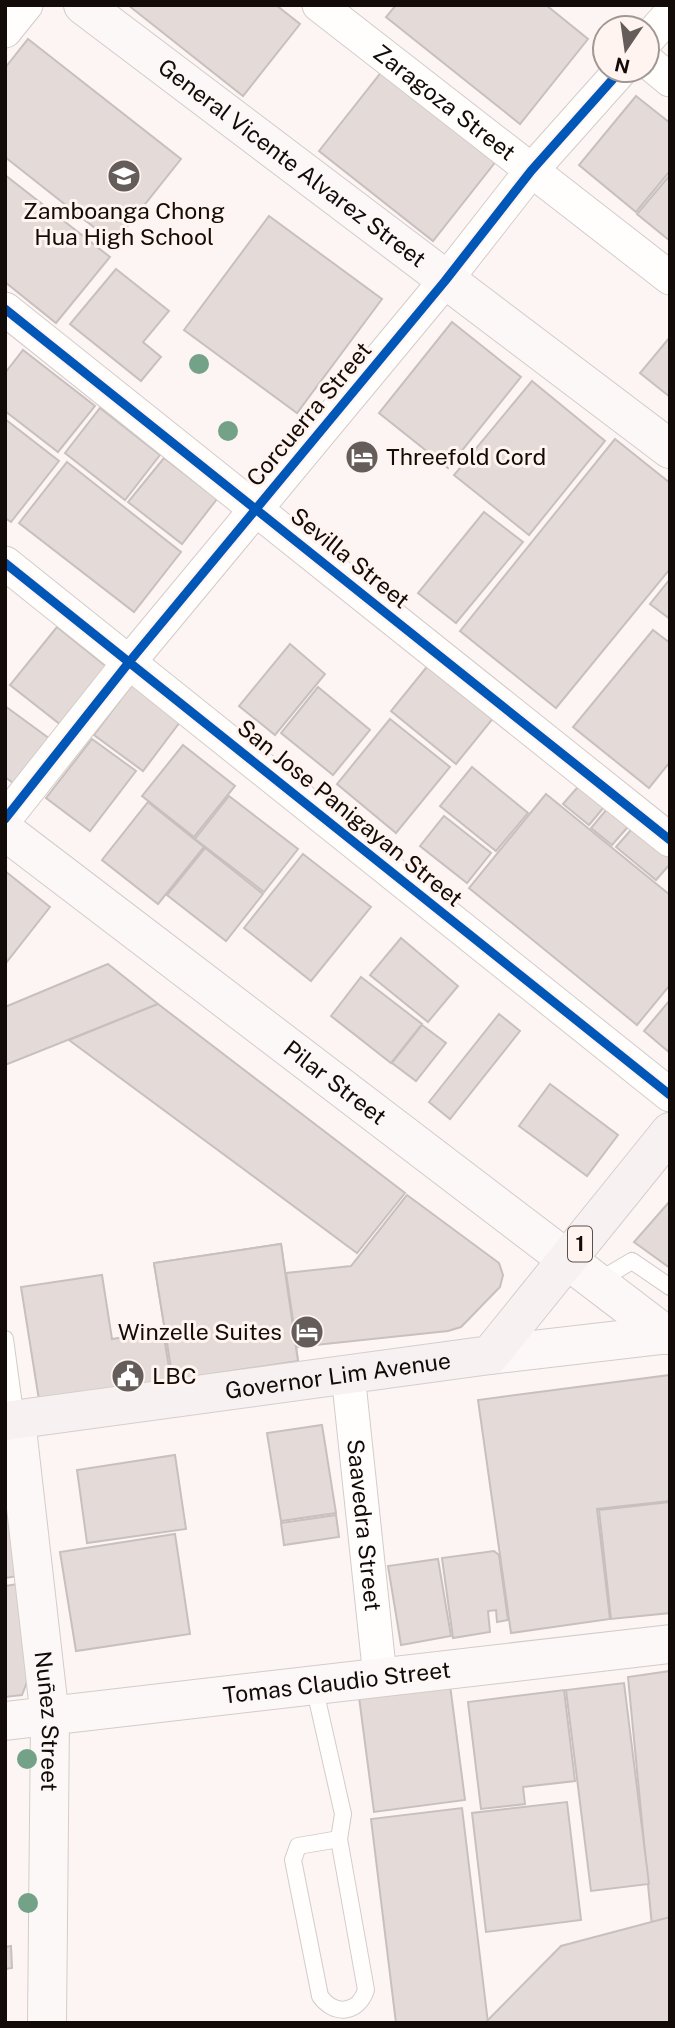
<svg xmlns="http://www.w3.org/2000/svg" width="675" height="2028" font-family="'Public Sans',sans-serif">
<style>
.building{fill:#e4dbd9;stroke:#c8c0be;stroke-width:2;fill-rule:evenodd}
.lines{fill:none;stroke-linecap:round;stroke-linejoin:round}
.lane-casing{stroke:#d3ccc9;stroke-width:18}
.street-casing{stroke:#d3ccc9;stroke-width:35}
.secondary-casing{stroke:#d3ccc9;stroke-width:40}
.primary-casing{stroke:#d4cfce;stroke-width:40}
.lane{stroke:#fffefd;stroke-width:16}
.street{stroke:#fffefd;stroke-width:33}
.secondary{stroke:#fbf8f7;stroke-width:38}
.primary{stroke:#f7f1f1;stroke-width:38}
.cycleway-casing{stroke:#fff4f0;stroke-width:13}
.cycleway{stroke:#0057b8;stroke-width:9}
.tree{fill:#74a289}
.labels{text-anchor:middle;stroke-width:6;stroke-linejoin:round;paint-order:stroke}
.shield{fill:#fff4f0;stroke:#5a514d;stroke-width:2}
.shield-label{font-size:21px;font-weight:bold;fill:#130b07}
.street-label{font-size:23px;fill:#130b07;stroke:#fff4f0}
.poi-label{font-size:23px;fill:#130b07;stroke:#fff4f0;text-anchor:start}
</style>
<rect width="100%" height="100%" fill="#fcf5f4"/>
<g class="building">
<path d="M128 5H276L300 24 243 96Z"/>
<path d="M396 5H546L588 39 520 124 386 17Z"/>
<path d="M28 39 181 159 114 243 5 157V68Z"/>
<path d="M383 70 497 160 433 241 319 151Z"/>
<path d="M636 96 670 123V171L636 212 579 165Z"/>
<path d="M5 175 110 257 56 323 5 282Z"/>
<path d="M670 175V241L637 214Z"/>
<path d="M269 216 382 299 297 413 184 330Z"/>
<path d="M116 269 169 311 143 342 161 357 141 381 70 324Z"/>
<path d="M452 322 521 377 448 468 379 413Z"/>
<path d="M670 337V397L640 373Z"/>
<path d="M23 350 95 406 58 452 5 411V373Z"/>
<path d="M532 381 605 441 529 535 454 475Z"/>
<path d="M100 408 160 455 125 500 65 453Z"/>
<path d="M5 419 59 461 11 522 5 518Z"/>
<path d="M615 439 670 483V569L556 708 460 631Z"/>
<path d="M164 458 217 499 182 544 128 502Z"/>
<path d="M67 462 181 552 134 612 19 523Z"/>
<path d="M484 512 523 542 456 623 418 593Z"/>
<path d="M670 579V619L650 604Z"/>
<path d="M57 627 107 667 61 725 10 685Z"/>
<path d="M653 630 670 643V762L649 788 573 727Z"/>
<path d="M290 644 325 674 275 735 239 706Z"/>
<path d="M430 663 495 716 456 764 391 711Z"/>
<path d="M134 682 183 718 143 771 94 735Z"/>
<path d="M318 687 370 730 333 775 281 733Z"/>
<path d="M5 706 50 739 16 785 5 777Z"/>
<path d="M390 719 450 767 396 833 337 784Z"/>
<path d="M92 739 136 771 90 831 46 798Z"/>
<path d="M183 745 235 786 194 837 142 796Z"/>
<path d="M472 767 528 813 496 851 440 806Z"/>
<path d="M584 780 609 801 589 825 563 804Z"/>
<path d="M546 794 670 895V985L637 1025 469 888Z"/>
<path d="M229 796 298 849 264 892 195 839Z"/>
<path d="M148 802 204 847 158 904 102 860Z"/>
<path d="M612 803 633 821 612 845 591 828Z"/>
<path d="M444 816 491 853 467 883 420 846Z"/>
<path d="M637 823 670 850V864L656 880 616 847Z"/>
<path d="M205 848 263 894 226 941 167 895Z"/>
<path d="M303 854 371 907 311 981 244 928Z"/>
<path d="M5 871 50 907 6 963 5 962Z"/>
<path d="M401 938 458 986 428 1022 370 975Z"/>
<path d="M108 964 158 1004 5 1065V1007Z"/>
<path d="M361 977 422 1024 391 1063 331 1016Z"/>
<path d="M670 1000V1053L644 1031Z"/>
<path d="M158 1004 405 1193 357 1253 69 1040Z"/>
<path d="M499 1014 520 1031 450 1119 429 1102Z"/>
<path d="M422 1025 446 1043 416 1081 392 1063Z"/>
<path d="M550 1084 618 1135 587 1176 519 1126Z"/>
<path d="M407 1195 499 1263 503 1275 500 1287 461 1327 448 1331 297 1347 286 1273 351 1266Z"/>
<path d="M670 1201V1268L634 1242Z"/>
<path d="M281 1244 298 1361 173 1380 154 1263ZM227 1297 231 1329 220 1330 216 1298Z"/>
<path d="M281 1244 298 1361 173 1380 154 1263Z"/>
<path d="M102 1275 112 1339 163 1331 171 1380 39 1400 21 1287Z"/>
<path d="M670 1375V1501L597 1509 610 1619 511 1633 478 1400Z"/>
<path d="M322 1425 336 1513 281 1521 267 1433Z"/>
<path d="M175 1455 186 1529 87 1543 77 1470Z"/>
<path d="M5 1495 18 1576 5 1578Z"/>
<path d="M670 1502V1613L611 1619 599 1510Z"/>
<path d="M336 1515 339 1537 284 1545 281 1523Z"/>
<path d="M175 1534 190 1634 76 1651 60 1552Z"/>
<path d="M494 1551 499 1555 508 1620 497 1622 496 1610 488 1611 490 1632 453 1638 442 1558Z"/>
<path d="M438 1559 451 1636 401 1645 388 1566Z"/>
<path d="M18 1584 30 1674 22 1695 5 1697V1586Z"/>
<path d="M670 1671V1921L652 1926 628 1677Z"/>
<path d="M624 1683 649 1884 591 1891 566 1690Z"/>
<path d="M450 1685 465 1800 374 1812 359 1697Z"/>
<path d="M564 1690 575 1781 523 1787 525 1804 481 1809 468 1702Z"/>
<path d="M567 1802 581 1920 486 1932 472 1813Z"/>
<path d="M462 1808 488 2023H396L371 1819Z"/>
<path d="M670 1917V2023H485L561 1946Z"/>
<path d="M11 1946 12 1968 5 1969V1947Z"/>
</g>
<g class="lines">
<defs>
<g id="lane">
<path d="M598 1281 632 1261 670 1287"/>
<path d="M5 1339 16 1420"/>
<path d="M314 1686 343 1814 339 1839 366 1990C358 2014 334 2016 320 1996L293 1860 298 1846 339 1839"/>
</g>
<g id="street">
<path id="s1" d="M319 5 670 278"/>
<path d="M5 31 26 5"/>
<path d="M647 40 670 14"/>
<path d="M647 61 670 80"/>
<path d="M5 309 670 840"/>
<path d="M5 563 670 1095"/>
<path d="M5 819 130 661 445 281 531 171 621 70"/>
<path id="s2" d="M348 1374 380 1677"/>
</g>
<g id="secondary">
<path id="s3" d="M83 5 670 449"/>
<path id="s4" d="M5 831 666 1335"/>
<path d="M490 1355 670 1334"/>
<path id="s5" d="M16 1420 50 1718 47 2023"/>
<path id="s6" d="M5 1721 670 1644"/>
</g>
<g id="primary">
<path id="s7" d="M5 1421 490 1355 670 1132"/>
</g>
</defs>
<use href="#lane" class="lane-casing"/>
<use href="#street" class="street-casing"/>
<use href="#secondary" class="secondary-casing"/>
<use href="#primary" class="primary-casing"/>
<use href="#lane" class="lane"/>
<use href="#street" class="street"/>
<use href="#secondary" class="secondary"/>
<use href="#primary" class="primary"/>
<defs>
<g id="cycleway">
<path d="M5 309 670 840"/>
<path d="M5 563 670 1095"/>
<path d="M5 819 130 661 445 281 531 171 621 70"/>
</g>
</defs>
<use href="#cycleway" class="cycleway-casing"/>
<use href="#cycleway" class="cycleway"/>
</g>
<g class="tree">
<circle cx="199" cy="364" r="10"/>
<circle cx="228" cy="431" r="10"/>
<circle cx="27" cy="1759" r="10"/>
<circle cx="28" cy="1903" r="10"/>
</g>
<defs>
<symbol id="school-disc" viewBox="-11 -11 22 22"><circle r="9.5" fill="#655d5a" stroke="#fff4f0"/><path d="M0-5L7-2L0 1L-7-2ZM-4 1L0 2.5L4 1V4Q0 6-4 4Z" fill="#fff"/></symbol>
<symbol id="hotel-disc" viewBox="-11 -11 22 22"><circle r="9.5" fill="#655d5a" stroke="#fff4f0"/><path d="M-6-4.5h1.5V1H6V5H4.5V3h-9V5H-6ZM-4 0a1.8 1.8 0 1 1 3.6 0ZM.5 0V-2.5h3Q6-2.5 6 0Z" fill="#fff"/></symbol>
<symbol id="civic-disc" viewBox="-11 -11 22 22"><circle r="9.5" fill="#655d5a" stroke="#fff4f0"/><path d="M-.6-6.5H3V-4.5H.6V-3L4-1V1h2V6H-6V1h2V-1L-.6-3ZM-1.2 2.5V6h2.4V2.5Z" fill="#fff"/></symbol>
</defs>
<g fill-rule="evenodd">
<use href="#school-disc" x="105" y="157" width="38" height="38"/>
<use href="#hotel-disc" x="343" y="438" width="38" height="38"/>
<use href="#hotel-disc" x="288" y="1313" width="38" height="38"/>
<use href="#civic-disc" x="109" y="1357" width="38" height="38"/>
</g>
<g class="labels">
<rect class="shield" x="568" y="1226.5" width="24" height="35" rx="5"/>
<g class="shield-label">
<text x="580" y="1251">1</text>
</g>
<g class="street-label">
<text dy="8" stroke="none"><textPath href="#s1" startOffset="159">Zaragoza Street</textPath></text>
<text dy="8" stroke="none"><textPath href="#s3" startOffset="262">General Vicente Alvarez Street</textPath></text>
<text transform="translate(309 414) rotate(-50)" y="8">Corcuerra Street</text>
<text transform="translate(350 558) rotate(39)" y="8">Sevilla Street</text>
<text transform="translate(350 813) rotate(39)" y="8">San Jose Panigayan Street</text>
<text dy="8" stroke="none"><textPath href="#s4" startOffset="415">Pilar Street</textPath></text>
<text dy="8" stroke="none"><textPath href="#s7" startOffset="336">Governor Lim Avenue</textPath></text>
<text dy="8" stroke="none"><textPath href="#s2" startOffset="152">Saavedra Street</textPath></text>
<text dy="8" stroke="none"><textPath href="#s6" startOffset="334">Tomas Claudio Street</textPath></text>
<text dy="8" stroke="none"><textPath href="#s5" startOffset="303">Nuñez Street</textPath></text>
</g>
<g class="poi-label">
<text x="124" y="219" text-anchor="middle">Zamboanga Chong<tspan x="124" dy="26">Hua High School</tspan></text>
<text x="386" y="465">Threefold Cord</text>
<text x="282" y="1340" text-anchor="end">Winzelle Suites</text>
<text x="152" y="1384">LBC</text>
</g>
</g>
<rect width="675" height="2028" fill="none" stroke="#130b07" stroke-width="14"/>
<g transform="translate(626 49) rotate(193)"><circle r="33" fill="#fff4f0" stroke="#a19793" stroke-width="2"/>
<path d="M0-5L12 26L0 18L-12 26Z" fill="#655d5a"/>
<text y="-10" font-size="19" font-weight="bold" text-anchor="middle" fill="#130b07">N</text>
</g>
</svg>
